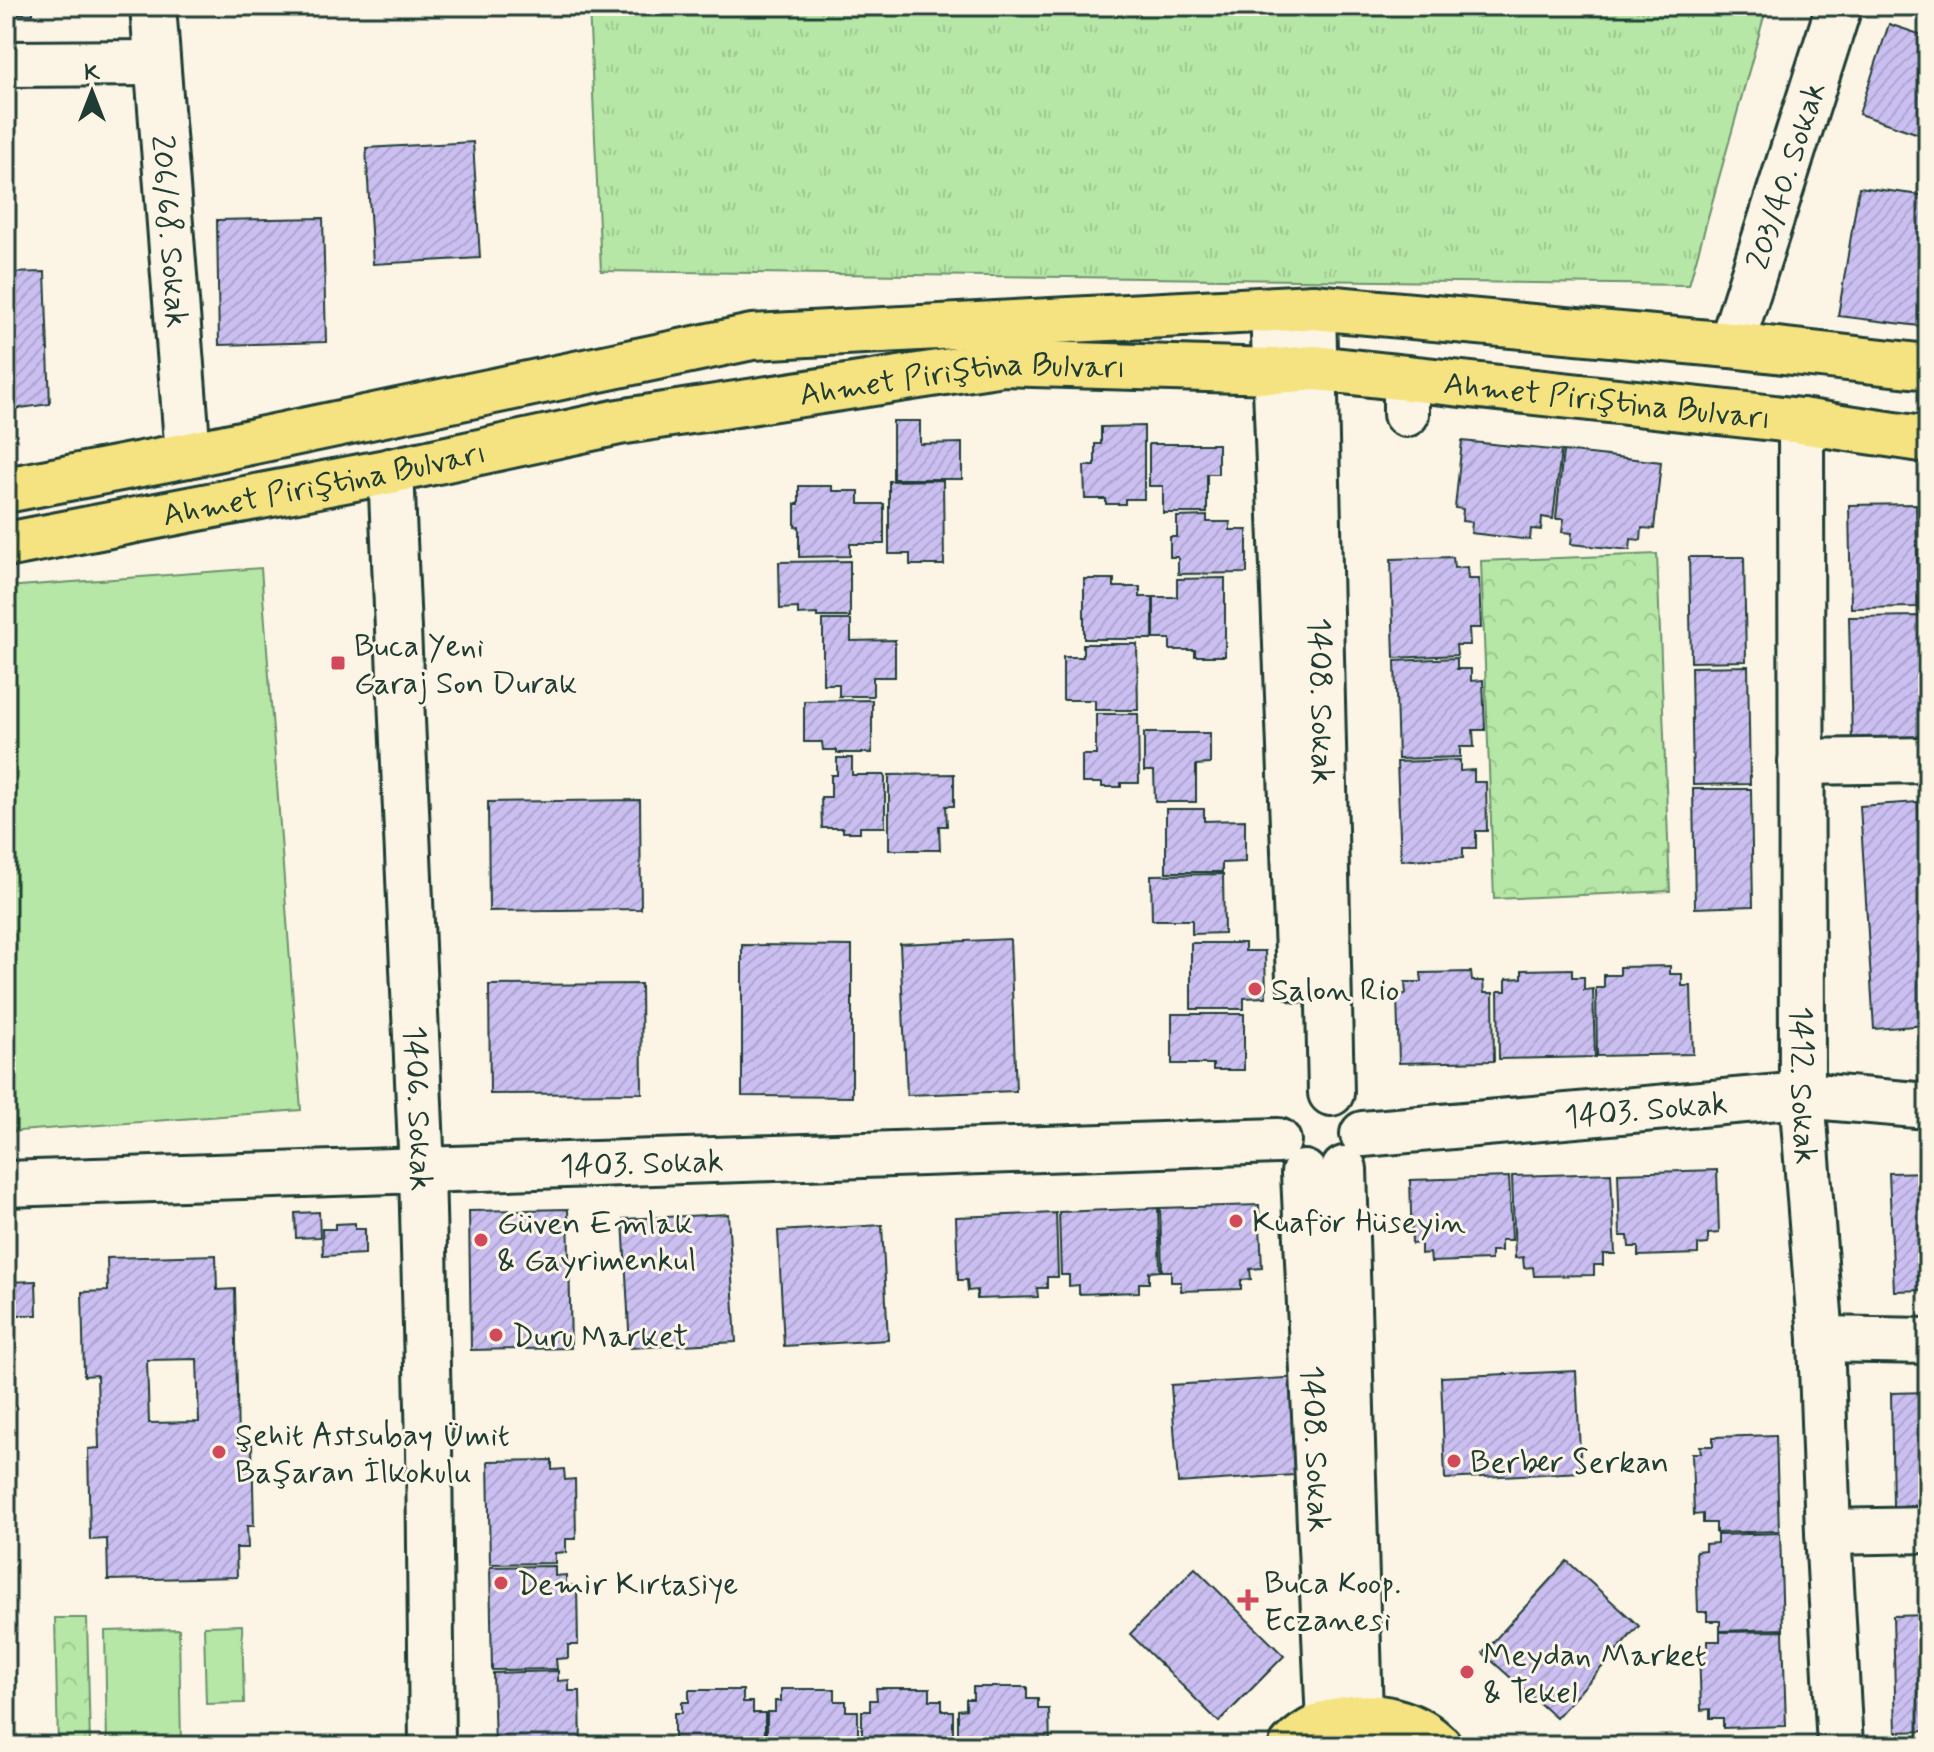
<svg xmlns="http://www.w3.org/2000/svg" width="1934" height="1752" font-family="Mynerve,sans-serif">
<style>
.grass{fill:url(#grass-tufts);stroke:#6b926d;stroke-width:2}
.park{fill:url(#park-crowns);stroke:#6b926d;stroke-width:2}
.pitch{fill:#b7e7a6;stroke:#6b926d;stroke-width:2}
.building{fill:url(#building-hatch);stroke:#1f3d34;stroke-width:2;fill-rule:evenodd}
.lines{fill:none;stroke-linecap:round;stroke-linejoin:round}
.minor-casing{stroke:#1f3d34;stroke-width:50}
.major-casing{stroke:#1f3d34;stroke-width:50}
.minor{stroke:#fcf5e5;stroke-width:44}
.major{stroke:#f5e382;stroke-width:44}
.poi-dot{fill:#d1495b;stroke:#fcf5e5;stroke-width:3}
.labels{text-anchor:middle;stroke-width:6;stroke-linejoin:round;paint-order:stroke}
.street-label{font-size:32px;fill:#1f3d34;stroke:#fcf5e5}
.poi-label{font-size:32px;fill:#1f3d34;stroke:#fcf5e5;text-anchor:start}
</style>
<defs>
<pattern id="grass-tufts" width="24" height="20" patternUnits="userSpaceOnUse" patternTransform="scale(2)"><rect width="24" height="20" fill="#b7e7a6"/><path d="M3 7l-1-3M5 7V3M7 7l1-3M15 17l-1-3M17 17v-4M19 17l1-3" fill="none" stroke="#9dc790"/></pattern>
<pattern id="park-crowns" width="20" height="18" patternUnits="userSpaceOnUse" patternTransform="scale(2)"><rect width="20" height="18" fill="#b7e7a6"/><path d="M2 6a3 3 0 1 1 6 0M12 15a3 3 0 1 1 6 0" fill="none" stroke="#9dc790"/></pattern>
<pattern id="building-hatch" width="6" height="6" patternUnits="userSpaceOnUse" patternTransform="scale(2)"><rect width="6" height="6" fill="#cbbff1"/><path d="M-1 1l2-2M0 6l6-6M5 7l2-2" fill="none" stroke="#aea5cf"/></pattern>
</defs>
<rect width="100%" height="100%" fill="#fcf5e5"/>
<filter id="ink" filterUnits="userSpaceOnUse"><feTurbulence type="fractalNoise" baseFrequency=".0125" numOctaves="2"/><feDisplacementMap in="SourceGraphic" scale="16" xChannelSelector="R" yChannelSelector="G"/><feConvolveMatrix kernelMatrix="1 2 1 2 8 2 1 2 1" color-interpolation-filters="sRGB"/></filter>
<g filter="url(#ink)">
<path class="grass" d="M589 6H1767L1689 285 601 271Z"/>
<g class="park">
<path d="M1657 554 1670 891 1494 899 1481 561Z"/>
<path d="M55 1618H87L90 1746H58Z"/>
</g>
<g class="pitch">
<path d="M261 568 301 1110 6 1132V587Z"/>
<path d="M242 1625 244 1703 206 1704 204 1626Z"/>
<path d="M179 1629 181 1746H107L105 1631Z"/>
</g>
<g class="building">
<rect x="6" y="6" width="27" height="8"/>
<path d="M1889 24 1928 37V137L1859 114Z"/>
<path d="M473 142 480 258 373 264 366 148Z"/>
<path d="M1859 187 1928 196V327L1838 316Z"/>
<path d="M323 218 326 342 219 345 217 220Z"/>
<path d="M45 272 50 404 6 410V273Z"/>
<path d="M893 421H920V444L962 443V479H893Z"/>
<path d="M1144 426V499H1125V504H1106V499H1085L1084 466H1095V444H1101V427Z"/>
<path d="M1462 441 1561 451 1553 519 1542 517 1541 530 1531 529 1530 540 1471 533 1472 522 1462 521 1463 509 1455 508Z"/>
<path d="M1149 444H1218V474H1207V513H1163V486H1149Z"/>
<path d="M1563 451 1661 462 1654 529 1642 528 1641 540 1631 539 1630 550 1571 544 1572 533 1562 532 1564 519H1556Z"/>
<path d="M943 480 944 565H910V554H889V481Z"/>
<path d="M799 486H832V491H859V504H884V544H850V556L799 557V526L795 527V504H799Z"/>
<path d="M1916 504 1918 607 1851 608 1849 505Z"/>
<path d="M1207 516V522H1230V530H1247V573L1178 574V557H1170V537H1177V517Z"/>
<path d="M1453 557 1454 568 1467 567 1468 579H1479L1481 628H1469L1470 645H1456L1457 655 1394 658 1391 559Z"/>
<path d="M1689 557H1744L1746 661 1691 662Z"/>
<path d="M850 561V617H817V614L798 615V608L780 609 779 562Z"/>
<path d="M1225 578V656H1195V650H1170V639H1154V597H1177V579Z"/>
<path d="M1084 579H1114V587H1140V597H1153V639H1084Z"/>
<path d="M1923 616 1926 743 1852 745 1849 617Z"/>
<path d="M823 620H851V641L895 640V677H873V696H839V684H823Z"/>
<path d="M1083 644H1137L1138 710H1095V700H1063V657H1083Z"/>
<path d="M1457 658V669H1471V681L1483 680 1485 730H1473L1474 747H1460V757L1398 759 1395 661Z"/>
<path d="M1748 666 1750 784 1693 785 1691 667Z"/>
<path d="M872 700V753H837V750H823L822 742H804V701Z"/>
<path d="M1096 714H1138L1139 783H1121V787H1102V783H1082V755H1096Z"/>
<path d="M1144 733H1210V764L1196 765V802H1155L1154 771H1144Z"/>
<path d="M837 758H852V775H885V827H860V832H843V828H822L821 797H831V775H837Z"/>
<path d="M1460 760V771L1474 770V782H1486L1487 831H1476V848H1463V858L1401 860 1397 762Z"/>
<path d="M954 774V806H946L947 826H939L940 850H889V775Z"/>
<path d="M1693 789H1751L1753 906 1695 908Z"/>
<path d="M640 800 641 909 489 911 488 802Z"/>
<path d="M1918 802 1928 956V1025L1874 1029 1860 806Z"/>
<path d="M1166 809H1204V821L1245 820V862L1222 863V872H1166Z"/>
<path d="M1223 874 1224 933 1192 934V920H1152L1151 875Z"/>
<path d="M1010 939 1016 1091 907 1095 900 944Z"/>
<path d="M1191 943H1245V951H1265L1266 997 1244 998V1009H1191Z"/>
<path d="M742 945 852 946V1097L742 1096Z"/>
<path d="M1670 966V974H1682V986H1691L1693 1054 1597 1056 1596 988H1604V975H1620V967Z"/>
<path d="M1572 969V977H1584V990L1593 989 1595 1057 1499 1059 1498 991H1506V979L1522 978V970Z"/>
<path d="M1471 972 1472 981H1483L1484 993H1493L1494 1061 1399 1063 1397 995 1406 994 1405 982H1422L1421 973Z"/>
<path d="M641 984 642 1093 490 1094 489 985Z"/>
<path d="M1172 1014H1244V1070H1213V1064H1172Z"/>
<path d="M1717 1170 1719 1233 1708 1234V1244L1698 1245V1254L1638 1256V1247H1629L1628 1236H1620L1618 1173Z"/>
<path d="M1928 1172V1290L1894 1291 1889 1173Z"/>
<path d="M1611 1173 1615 1254H1603V1265H1594V1275L1534 1276 1533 1267 1524 1268 1523 1257 1515 1258 1512 1176Z"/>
<path d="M1509 1177 1512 1240H1501V1251H1491V1260L1431 1262 1430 1253 1421 1254V1243L1412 1244 1410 1180Z"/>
<path d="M1259 1205 1262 1268 1250 1269 1251 1279 1241 1280V1289L1181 1291V1282H1171V1271H1162L1160 1208Z"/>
<path d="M1158 1208 1160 1271 1149 1272V1283H1139V1292L1079 1294V1285L1069 1286V1275H1061L1059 1212Z"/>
<path d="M568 1209 571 1348 471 1350 469 1211Z"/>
<path d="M319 1212 320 1237 296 1238 295 1213Z"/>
<path d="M1056 1213 1058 1277H1047V1288H1037L1038 1297 977 1299V1290L968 1291 967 1280H958L956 1217Z"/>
<path d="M728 1214 736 1342 630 1348 623 1219Z"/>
<path d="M355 1223V1229H365V1254L323 1256 322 1229H335V1224Z"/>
<path d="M882 1225 888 1340 784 1346 778 1231Z"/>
<path d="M216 1255 217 1290 235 1289 238 1444H252L254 1526H247L248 1548H236L237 1577 108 1580 107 1539 90 1540 88 1449 99 1448 97 1375 84 1376 82 1292 108 1291 107 1258ZM197 1359 199 1422 149 1423 147 1360Z"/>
<path d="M36 1281 37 1315H6V1282Z"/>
<path d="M1576 1371 1581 1472 1445 1479 1441 1377Z"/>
<path d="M1301 1377 1308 1474 1178 1483 1171 1385Z"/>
<path d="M1928 1392V1505L1893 1506 1891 1393Z"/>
<path d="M1776 1435 1779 1531 1716 1533V1523H1703V1514L1694 1515 1692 1453H1701L1700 1446H1713V1437Z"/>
<path d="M552 1460V1470L564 1469 565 1480 575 1479 576 1539H566V1552L555 1553V1563L490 1564 488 1461Z"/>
<path d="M1780 1533 1783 1629 1720 1631V1621H1707V1612H1698L1696 1551 1705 1550V1544L1717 1543V1535Z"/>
<path d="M1567 1561 1639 1626 1556 1718 1483 1653Z"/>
<path d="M555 1566V1576L566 1575V1586L577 1585 578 1645H568V1658L556 1659 557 1669 492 1670 490 1567Z"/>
<path d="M1195 1568 1284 1656 1219 1722 1130 1634Z"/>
<path d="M1928 1615V1731L1896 1732 1893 1616Z"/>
<path d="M1783 1631 1786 1726 1723 1728V1718H1710V1709L1701 1710 1699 1649 1708 1648V1641H1720V1632Z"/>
<path d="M558 1671V1681L569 1680V1691H580L581 1746H495L493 1673Z"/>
<path d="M973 1687H1027V1699H1038V1709H1049L1050 1746H958V1710L966 1709V1699H973Z"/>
<path d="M876 1688H930V1700H942V1711H953V1746H862V1711H870V1700H877Z"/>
<path d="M781 1689H835V1701H846V1711H858V1746H767V1712H775V1701H781Z"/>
<path d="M689 1690H743V1702H753V1713H765V1746H674V1713H682V1702H689Z"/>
</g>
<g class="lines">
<defs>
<g id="minor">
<path id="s1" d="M153 6 188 455"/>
<path d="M6 64 156 63"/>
<path id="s2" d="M1313 307 1331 1093"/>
<path d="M1273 310 1299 979"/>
<path id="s3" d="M1731 345 1839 6"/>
<path d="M1406 378V414"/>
<path id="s4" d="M1801 421 1802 1095 1821 1339 1828 1532 1840 1746"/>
<path id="s5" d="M391 471 422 1171 429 1445 432 1746"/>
<path d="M1801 762 1928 760"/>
<path id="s6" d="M1363 1134 1802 1095 1928 1106"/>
<path d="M1344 1169 1360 1716"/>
<path id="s7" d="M1304 1173 1329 1723"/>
<path id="s8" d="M6 1184 1278 1141"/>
<path d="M1821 1339 1928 1341"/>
<path d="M1828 1532 1928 1530"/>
</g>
<g id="major">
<path d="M6 490 188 455 752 337 1313 307 1731 345 1928 367"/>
<path id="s9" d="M6 545 391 471 619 422 1003 363 1275 371 1315 368 1801 421 1928 440"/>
<path d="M1292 1746C1325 1713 1379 1709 1419 1731 1426 1734 1433 1741 1439 1746"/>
</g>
</defs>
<use href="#minor" class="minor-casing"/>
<use href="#major" class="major-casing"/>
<use href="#minor" class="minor"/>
<use href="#major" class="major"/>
</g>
</g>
<g class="poi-dot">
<rect x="330" y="655" width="16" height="16" rx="4"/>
<circle cx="1255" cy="989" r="8"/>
<circle cx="1236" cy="1221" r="8"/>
<circle cx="481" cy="1240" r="8"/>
<circle cx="496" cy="1335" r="8"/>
<circle cx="219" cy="1452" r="8"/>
<circle cx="1454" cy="1461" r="8"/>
<circle cx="501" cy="1583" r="8"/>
<path d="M1244 1588h8v8h8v8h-8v8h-8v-8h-8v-8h8z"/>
<circle cx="1467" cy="1672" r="8"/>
</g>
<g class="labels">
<g class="street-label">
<text dy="11" stroke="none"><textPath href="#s3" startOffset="178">203/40. Sokak</textPath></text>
<text dy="11" stroke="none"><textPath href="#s1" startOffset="226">206/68. Sokak</textPath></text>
<text dy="11" stroke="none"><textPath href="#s9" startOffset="972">Ahmet Piriştina Bulvarı</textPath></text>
<text dy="11" stroke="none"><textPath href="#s9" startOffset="1620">Ahmet Piriştina Bulvarı</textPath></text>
<text dy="11" stroke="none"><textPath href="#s9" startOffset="324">Ahmet Piriştina Bulvarı</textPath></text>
<text dy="11" stroke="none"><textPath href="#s2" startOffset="394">1408. Sokak</textPath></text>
<text dy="11" stroke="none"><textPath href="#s4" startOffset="664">1412. Sokak</textPath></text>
<text dy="11" stroke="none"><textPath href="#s5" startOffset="638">1406. Sokak</textPath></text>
<text dy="11" stroke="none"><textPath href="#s6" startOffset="284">1403. Sokak</textPath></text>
<text dy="11" stroke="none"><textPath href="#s8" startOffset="636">1403. Sokak</textPath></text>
<text dy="11" stroke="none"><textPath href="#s7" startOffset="276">1408. Sokak</textPath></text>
</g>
<g class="poi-label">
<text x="354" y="656">Buca Yeni<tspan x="354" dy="37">Garaj Son Durak</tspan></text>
<text x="1271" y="1000">Salon Rio</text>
<text x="1252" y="1232">Kuaför Hüseyin</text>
<text x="497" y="1233">Güven Emlak<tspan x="497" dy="37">&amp; Gayrimenkul</tspan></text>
<text x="512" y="1346">Duru Market</text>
<text x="235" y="1445">Şehit Astsubay Ümit<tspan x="235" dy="37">Başaran İlkokulu</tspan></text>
<text x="1470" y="1472">Berber Serkan</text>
<text x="1264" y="1593">Buca Koop.<tspan x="1264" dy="37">Eczanesi</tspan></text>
<text x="517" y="1594">Demir Kırtasiye</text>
<text x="1483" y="1665">Meydan Market<tspan x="1483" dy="37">&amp; Tekel</tspan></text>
</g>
</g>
<rect width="1934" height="1752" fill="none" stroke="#fcf5e5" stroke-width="32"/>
<rect x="16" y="16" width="1902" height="1720" fill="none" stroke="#1f3d34" stroke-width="3" filter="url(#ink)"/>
<g transform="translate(92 92)" stroke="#fcf5e5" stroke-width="6" paint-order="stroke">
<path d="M0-6L14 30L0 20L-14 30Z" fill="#1f3d34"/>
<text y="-12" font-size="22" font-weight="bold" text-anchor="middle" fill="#1f3d34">K</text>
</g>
</svg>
